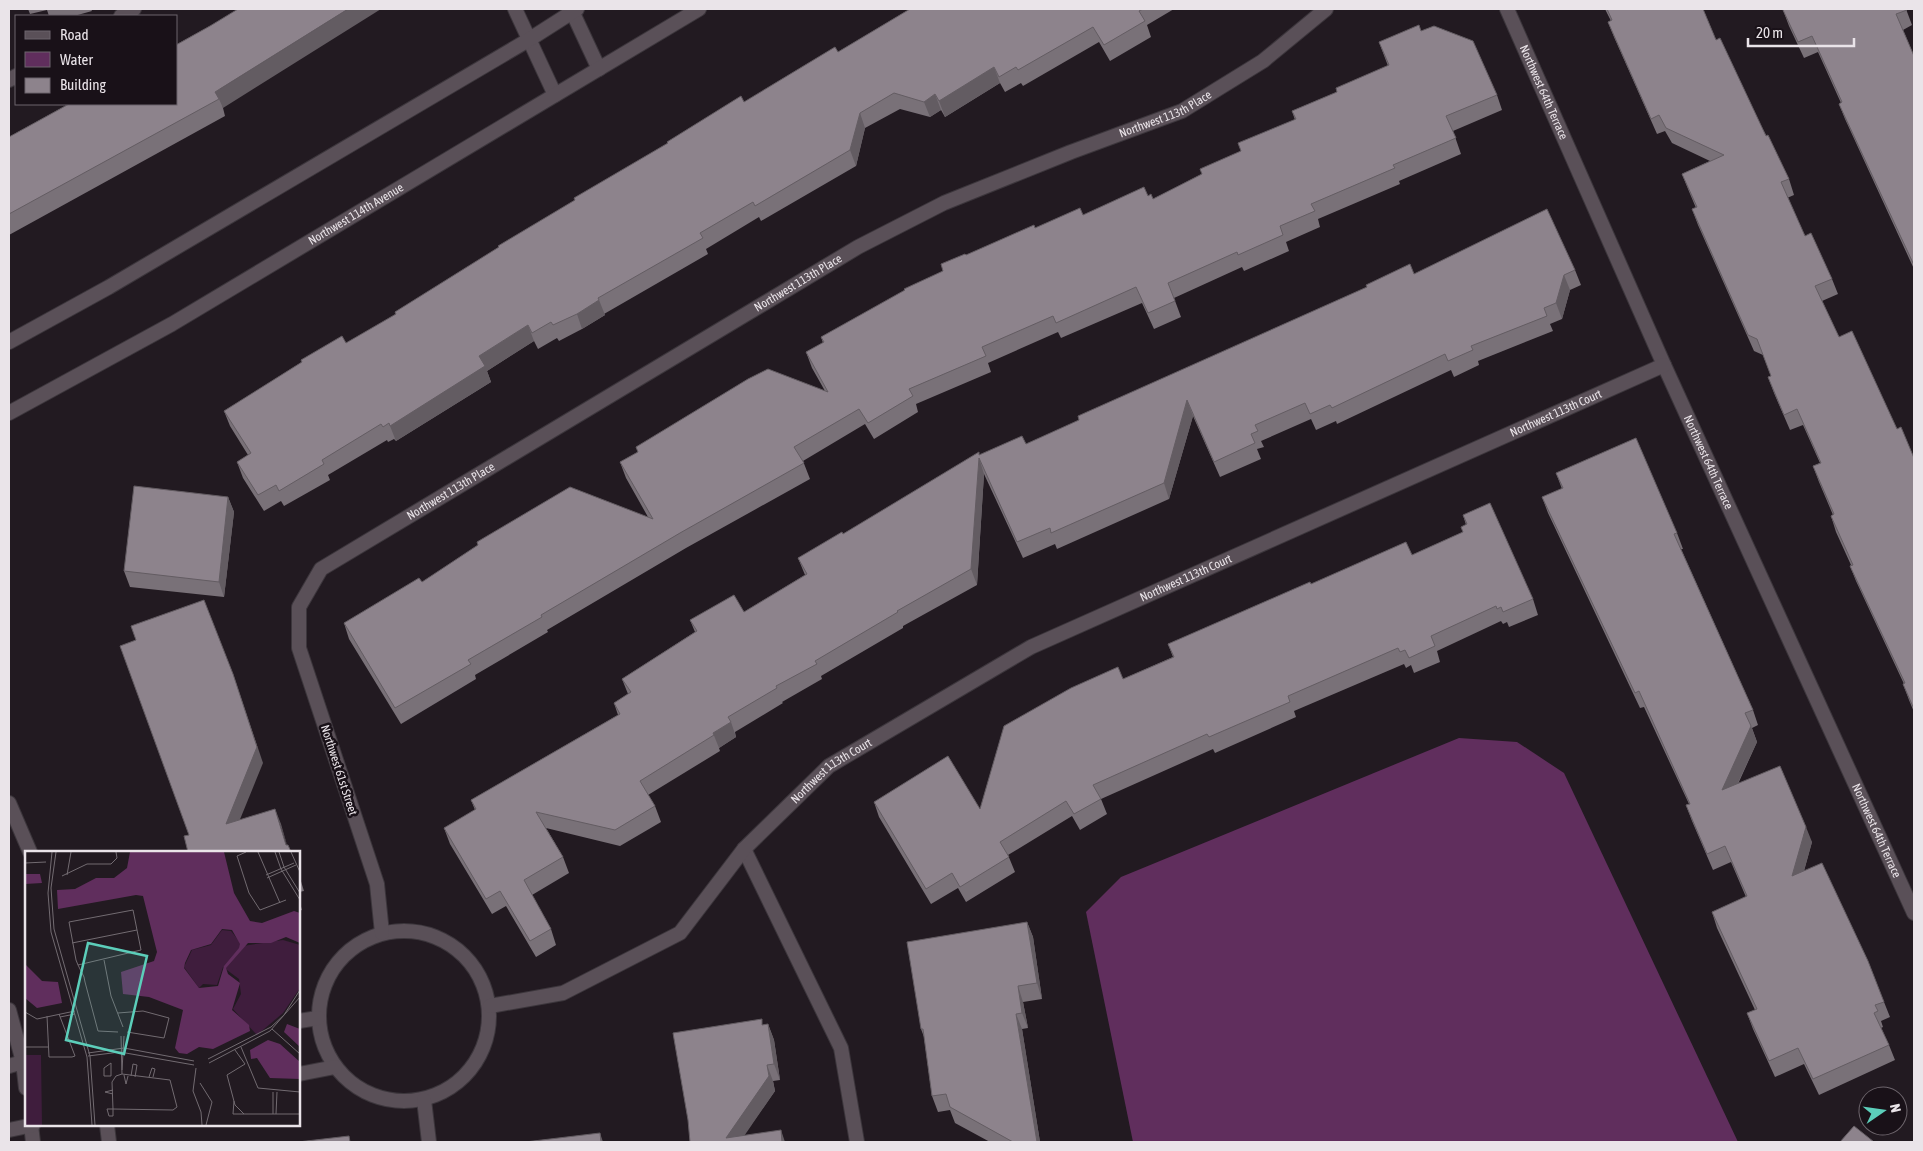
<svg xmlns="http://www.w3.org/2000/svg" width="1923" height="1151" font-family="'Asap Condensed',sans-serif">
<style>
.water{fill:#602e5d}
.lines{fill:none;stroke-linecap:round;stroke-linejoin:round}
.minor-casing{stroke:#3c363c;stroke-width:16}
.tertiary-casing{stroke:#3c363c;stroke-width:16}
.minor{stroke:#5a5058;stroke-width:14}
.tertiary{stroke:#5a5058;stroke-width:14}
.wall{fill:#797178}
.shaded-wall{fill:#635c62}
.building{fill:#8d838c;stroke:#635c62}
.labels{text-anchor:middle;stroke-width:5;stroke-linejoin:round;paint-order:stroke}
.street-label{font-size:12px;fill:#eae4e9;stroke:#191118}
.inset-road{fill:none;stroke:#726b71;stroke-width:1}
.view{fill:#5cceba;fill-opacity:0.15;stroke:#5cceba;stroke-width:2.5}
.inset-edge{fill:none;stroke:#eae4e9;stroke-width:2.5}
</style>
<rect width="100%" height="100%" fill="#221a21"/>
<path class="water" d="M1459 738 1517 742 1564 773 1738 1142H1133L1086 912 1121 877Z"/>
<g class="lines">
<defs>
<g id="minor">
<path d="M515 9 555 95"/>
<path d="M571 9 599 69"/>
<path id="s1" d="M1507 9 1664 365 1914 913"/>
<path d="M121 16 134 9"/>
<path d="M9 80 16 76"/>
<path d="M9 803 30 852"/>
<path d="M744 849 841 1048 857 1142"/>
<circle cx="404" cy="1016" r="85"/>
<path id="s2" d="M382 933 377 884 299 648V607L321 569 858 247 944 203 1071 152 1182 111 1263 61 1326 9"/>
<path id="s3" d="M490 1006 563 993 680 933 744 849 829 766 1031 647 1664 365"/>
<path d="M9 1010 23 1062 26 1088"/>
<path d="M299 1021 318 1018"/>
<path d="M9 1066 26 1061"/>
<path d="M299 1074 335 1067"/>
<path d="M424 1100 429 1142"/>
<path d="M31 1125 33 1142"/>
<path d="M107 1125 109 1142"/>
<path d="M9 1130 33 1125"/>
</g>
<g id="tertiary">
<path d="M9 342 109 287 530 39 577 9"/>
<path id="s4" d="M9 413 172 324 699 9"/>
</g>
</defs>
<use href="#minor" class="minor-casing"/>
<use href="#tertiary" class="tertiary-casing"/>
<use href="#minor" class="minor"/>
<use href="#tertiary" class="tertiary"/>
</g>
<g class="wall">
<path d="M28 9H91L92 11 74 16H49L47 10 30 14Z"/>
<path d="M910 9H1174L1147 25 1151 37 1110 61 1099 42 1023 86 1021 83 1005 92 1000 83 945 117 941 110 930 117 900 109 865 128 856 166 761 221 759 217 706 249 708 254 604 314 605 315 582 329 559 341 557 338 538 349 534 341 487 371 491 382 396 441 394 439 388 442 387 440 328 475 330 480 284 506 281 501 264 511 243 478 237 462 248 455 230 426 224 411 302 362 301 360 346 343 396 315 395 312 744 102 838 52Z"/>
<path d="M1605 9H1703L1716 40 1789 179 1794 195 1787 198 1805 236 1832 279 1838 294 1822 301 1839 337 1914 458V712L1909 700 1903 684H1904L1856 581 1850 566 1851 565 1836 532 1831 516 1833 515 1819 482 1813 466 1820 463 1803 425 1790 430 1774 393 1768 377 1771 376 1763 355 1754 351 1698 225 1692 209 1696 208 1688 189 1682 174 1710 161 1672 143 1665 131 1657 134 1614 37 1608 22 1611 21Z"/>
<path d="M1906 9 1912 25 1903 30 1914 56V269L1845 119 1839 104 1841 103 1818 52 1804 58 1789 26 1783 10Z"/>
<path d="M210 26 223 108 225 116 9 235V137Z"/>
<path d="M1421 31 1497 95 1502 110 1453 131 1461 154 1399 181 1400 184 1318 219 1320 227 1286 242 1289 251 1244 271 1242 267 1174 298 1181 317 1154 329 1142 303 1061 338 1058 332 988 363 991 372 916 404 918 412 874 439 865 424 803 461 810 479 686 548 547 630 548 632 475 675 476 679 401 724 349 639 344 623 422 582 648 517 626 478 620 462 638 452 636 447 825 391 812 368 806 352 823 343 821 337 943 271 966 255 1035 228 1083 215 1148 196 1153 199 1202 174 1295 120 1292 111 1337 92 1388 66 1379 42Z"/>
<path d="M1575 270 1581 285 1570 290 1562 319 1550 324 1553 331 1478 361 1479 365 1454 377 1451 370 1337 424 1336 421 1316 430 1311 419 1261 441 1264 447 1257 449 1261 459 1220 477 1193 416 1169 499 1057 549 1055 544 1023 558 984 474 977 585 903 626V628L821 676 822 679 782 702 783 703 735 732 736 737 719 748 720 751 648 795 655 806 661 822 620 846 546 828 563 857 569 873 532 895 551 929 556 945 536 957 506 906 492 914 450 844 444 828 475 810 471 800 618 715 614 703 628 694 622 679 695 632 690 620 744 612 805 575 798 558 843 534 980 455 1026 444 1414 274Z"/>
<path d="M1556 473 1677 533 1683 549H1681L1753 710 1758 725 1752 728 1757 742 1738 784 1812 842 1804 871 1884 1002 1890 1017 1881 1021 1883 1027 1881 1028 1889 1045 1895 1060 1819 1095 1804 1064 1775 1077 1753 1029 1747 1013 1755 1010 1717 928 1712 912 1746 897 1731 862 1713 870 1692 821 1686 805 1689 804 1644 707 1640 708 1548 513 1542 497 1562 489Z"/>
<path d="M228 497 234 512 224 597 130 587 124 571Z"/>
<path d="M1463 515 1533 599 1538 615 1509 627 1507 622 1503 624 1501 621 1437 651 1440 662 1414 673 1411 665 1406 668 1404 664 1294 711 1296 717 1215 753 1213 749 1101 799 1107 814 1080 830 1072 816 1008 855 1015 872 966 902 958 888 931 904 879 817 874 802 980 809 1123 679 1173 657 1168 644 1311 584 1412 555 1463 532 1466 525Z"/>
<path d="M299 875 304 891 299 892Z"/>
<path d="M299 900 302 910 299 911Z"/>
<path d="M1027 922 1033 937 1042 999 1023 1002 1028 1028 1022 1029 1040 1142H990L955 1123 950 1110 938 1112 932 1096 924 1037 921 1029Z"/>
<path d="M768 1024 774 1040 780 1080 773 1081 775 1091 744 1135 690 1142 764 1025Z"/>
</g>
<g class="shaded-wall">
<path d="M348 9H381L223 108 219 99 215 92Z"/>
<path d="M994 67 1000 83 945 117 939 101Z"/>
<path d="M935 94 941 110 930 117 924 102Z"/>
<path d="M860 113 865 128 856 166 850 150Z"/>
<path d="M1564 275 1570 290 1562 319 1556 303Z"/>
<path d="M599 300 605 315 582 329 577 314Z"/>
<path d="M528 325 534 341 487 371 491 382 396 441 390 426 479 356Z"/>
<path d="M1187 400 1193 416 1169 499 1164 483Z"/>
<path d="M979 458 984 474 977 585 971 569Z"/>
<path d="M228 497 234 512 224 597 219 582Z"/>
<path d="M233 674 263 763 232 839 226 824Z"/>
<path d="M731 722 736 737 719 748 713 733Z"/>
<path d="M1751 726 1757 742 1727 806 1722 790Z"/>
<path d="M275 809 281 824 289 852Z"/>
<path d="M1806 827 1812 842 1798 892 1792 876Z"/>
<path d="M1027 922 1033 937 1042 999 1037 983Z"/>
<path d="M1018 986 1023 1002 1028 1028 1022 1013Z"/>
<path d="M1016 1014 1022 1029 1040 1142H1037Z"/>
<path d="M768 1024 774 1040 780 1080 774 1064Z"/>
<path d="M767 1065 773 1081 775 1091 740 1142 726 1138Z"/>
<path d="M781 1130 785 1142H782Z"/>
<path d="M600 1133 603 1142H601Z"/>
</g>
<g class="building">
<path d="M238 9H348L215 92 219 99 9 214V137L69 104H176V45L210 26Z"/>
<path d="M910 9H1143L1139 11 1145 21 1104 45 1093 27 1018 70 1016 67 999 77 994 67 939 101 935 94 924 102 894 93 860 113 850 150 755 206 753 202 700 233 703 238 598 298 599 300 577 314 553 325 551 322 532 333 528 325 479 356 485 366 390 426 389 423 383 427 381 424 322 460 324 464 279 491 276 485 258 495 237 462 251 453 224 411 302 362 301 360 342 336 346 343 396 314 395 312 499 247 498 246 575 200 574 198 668 143 667 142 741 96 744 102 835 47 838 52Z"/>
<path d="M1607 9H1703L1716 40 1720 38 1766 136 1768 135 1789 179 1781 182 1805 236 1811 233 1832 279 1815 286 1839 337 1852 331 1897 429 1901 427 1914 458V709L1903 684 1905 683 1850 566 1853 565 1831 516 1834 514 1813 466 1821 463 1797 409 1784 415 1768 377 1771 376 1757 339 1748 335 1692 209 1697 207 1682 174 1724 155 1666 128 1659 115 1651 119 1608 22 1612 20Z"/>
<path d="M1786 9H1906L1907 10 1896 14 1914 56V262L1913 263 1839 104 1842 102 1812 36 1798 42 1783 10Z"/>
<path d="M1419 25 1421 31 1434 26 1473 41 1497 95 1446 116 1456 138 1393 165 1395 168 1311 204 1315 211 1280 226 1283 235 1238 255 1237 252 1168 283 1175 301 1148 313 1136 287 1056 323 1053 316 982 347 986 356 909 389 913 396 868 423 859 409 794 447 804 463 680 533 541 615 542 617 468 660 471 664 395 708 344 623 419 578 422 582 478 545 477 542 570 487 653 519 620 462 638 452 636 447 748 379 768 369 828 392 806 352 824 342 821 337 905 290 904 289 943 271 941 264 965 254 966 255 1034 225 1035 228 1080 208 1083 215 1144 187 1148 196 1151 194 1153 199 1202 174 1200 169 1241 151 1238 143 1296 119 1292 111 1337 92 1336 88 1389 65 1379 42Z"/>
<path d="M1547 209 1575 270 1564 275 1556 303 1544 308 1547 316 1471 346 1473 350 1448 361 1445 354 1332 408 1330 405 1310 414 1305 403 1255 425 1258 431 1251 434 1255 443 1214 462 1187 400 1164 483 1051 533 1050 528 1017 542 979 458 971 569 897 611 898 612 815 661 817 664 776 686 777 688 728 717 731 722 713 733 714 735 640 781 655 806 615 830 536 812 563 857 524 880 551 929 530 941 500 891 486 899 444 828 476 809 471 800 620 714 614 703 631 692 622 679 697 631 690 620 734 595 744 612 807 574 798 558 842 532 843 534 979 452V455L1022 436 1026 444 1079 420 1078 416 1367 287 1366 285 1410 264 1414 274Z"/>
<path d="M1636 438 1677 533 1674 534 1753 710 1745 713 1751 726 1722 790 1780 766 1806 827 1792 876 1822 863 1868 961 1884 1002 1875 1005 1878 1011 1874 1013 1889 1045 1813 1079 1798 1048 1769 1061 1747 1013 1757 1009 1712 912 1747 896 1725 846 1707 854 1686 805 1690 804 1639 691 1635 693 1542 497 1563 488 1556 473Z"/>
<path d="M134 486 228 497 219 582 124 571Z"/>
<path d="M1490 503 1533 599 1503 612 1501 607 1497 609 1496 606 1431 636 1435 646 1409 658 1405 650 1400 652 1398 648 1288 696 1290 702 1209 737 1207 734 1093 785 1101 799 1074 814 1066 801 1000 842 1009 857 960 887 952 873 926 889 874 802 948 756 980 809 1004 726 1071 688 1118 667 1123 679 1174 657 1168 644 1310 582 1311 584 1406 542 1412 555 1463 532 1461 527 1467 524 1463 515Z"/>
<path d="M204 600 233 674 257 747 226 824 275 809 286 845H288L291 852H188L184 836 189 835 120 646 136 640 131 626Z"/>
<path d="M1027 922 1037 983 1018 986 1022 1013 1016 1014 1037 1142H1013L950 1107 946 1094 932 1096 923 1029H921L907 942Z"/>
<path d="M762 1019V1025L768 1024 774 1064 767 1065 769 1076 726 1138 781 1130 782 1142H690L688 1120 673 1033Z"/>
<path d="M1854 1126 1874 1142H1840Z"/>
<path d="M600 1133 601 1142H525Z"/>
<path d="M349 1136 350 1142H298Z"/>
</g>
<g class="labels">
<g class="street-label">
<text dy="4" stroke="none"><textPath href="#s1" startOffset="91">Northwest 64th Terrace</textPath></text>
<text dy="4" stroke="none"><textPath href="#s2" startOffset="1344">Northwest 113th Place</textPath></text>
<text dy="4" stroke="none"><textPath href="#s4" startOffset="400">Northwest 114th Avenue</textPath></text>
<text dy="4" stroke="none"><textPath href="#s2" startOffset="939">Northwest 113th Place</textPath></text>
<text dy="4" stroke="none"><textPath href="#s3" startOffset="1239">Northwest 113th Court</textPath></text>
<text dy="4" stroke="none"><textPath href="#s1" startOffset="496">Northwest 64th Terrace</textPath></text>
<text dy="4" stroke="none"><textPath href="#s2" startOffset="534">Northwest 113th Place</textPath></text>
<text dy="4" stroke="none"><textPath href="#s3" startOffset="834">Northwest 113th Court</textPath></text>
<text transform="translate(339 770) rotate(72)" y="4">Northwest 61st Street</text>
<text dy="4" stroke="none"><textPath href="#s3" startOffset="429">Northwest 113th Court</textPath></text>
<text dy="4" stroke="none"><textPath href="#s1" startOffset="901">Northwest 64th Terrace</textPath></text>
</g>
</g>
<g transform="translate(25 851)">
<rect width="275" height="275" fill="#221a21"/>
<path d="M197 79 206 80 218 95 258 89 275 94V137L258 162 232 184 208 158 216 143 214 128 198 116 192 134 178 133 174 137 159 116 167 99 186 94ZM0 204H16L17 274H0Z" fill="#3f1d3d"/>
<path d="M105 1H199L209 42 225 70 237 72 269 60 275 62V92L261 86 246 92H223L201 117 203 123 215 132 207 159 224 174 225 180 188 198 174 196 162 203 154 202 150 197 158 159 124 146 98 143 96 121 129 110 132 101 118 45 111 44 33 58 32 39 50 38 71 27H89L102 17ZM197 78 207 79 215 93 214 97 199 115 193 135 174 137 159 117 160 112 166 99 186 93ZM0 23H15L17 32 0 33ZM0 113 17 130 33 131 37 152 12 157 0 147ZM262 173 275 178V196L259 181ZM243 189 255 193 275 211V228L245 227 232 207 226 208 225 199Z" fill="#602e5d" fill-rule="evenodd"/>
<path class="inset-road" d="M27 1 23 42 26 81 62 206 67 274M31 1 26 37 29 78 65 205 70 274M221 1 212 5 224 42 235 59 261 49M233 1 255 52M250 1 256 18 275 49M254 1 259 16 275 42M266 1 275 21M0 12 21 11M42 24 46 1M241 24 269 12M37 25 62 13H86L92 7 91 1M242 27 271 14M47 92 112 79M79 109 86 145 98 176M53 114 116 99 108 59 44 71 51 109 53 114 59 126 60 131 73 180 93 181M0 161 12 168 50 160M93 162 118 160 144 167 139 187 102 181M22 165 24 206H47L50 205 34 163M35 166 50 163M247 178 275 203M96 185 97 223M0 196H23M216 196 233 237 275 241M210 199 220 213M63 202 99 197 169 210M63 205 95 201 169 214M183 208 246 176 259 164 275 139M86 212V225H79V217ZM184 212 245 180 275 146M171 217 168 240 176 261 177 274M97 219 99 185M97 223 145 229 152 256 148 259 88 258 87 231 91 225ZM99 224 101 233 103 225M106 225 108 213 112 214 110 226M124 226 127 217 130 218 128 226M175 232 187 251 181 274M88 239 80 241 88 243M248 241V263M209 250 208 263H275M82 258H88V265H84ZM219 263 210 254 202 224 220 213M251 263 252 241"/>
<path class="view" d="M63 92 122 105 99 203 41 189Z"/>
<rect width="275" height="275" class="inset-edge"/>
</g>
<rect width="1923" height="1151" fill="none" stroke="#eae4e9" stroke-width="20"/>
<rect x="15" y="15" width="162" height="90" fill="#191118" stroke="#6d656c"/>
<rect x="25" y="31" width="25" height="8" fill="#5a5058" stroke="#6d656c"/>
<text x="60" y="40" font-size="15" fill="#eae4e9">Road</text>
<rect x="25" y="52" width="25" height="15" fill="#602e5d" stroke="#6d656c"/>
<text x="60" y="65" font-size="15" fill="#eae4e9">Water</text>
<rect x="25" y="78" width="25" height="15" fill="#8d838c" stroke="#6d656c"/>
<text x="60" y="90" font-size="15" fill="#eae4e9">Building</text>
<g transform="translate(1883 1111) rotate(77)"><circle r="24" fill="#191118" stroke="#6d656c"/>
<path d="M0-4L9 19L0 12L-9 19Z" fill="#5cceba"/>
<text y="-8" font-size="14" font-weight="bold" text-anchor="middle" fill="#eae4e9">N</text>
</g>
<path d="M1748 38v8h106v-8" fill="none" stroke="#eae4e9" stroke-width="2.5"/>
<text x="1756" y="38" font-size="15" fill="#eae4e9" stroke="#191118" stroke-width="4" paint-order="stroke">20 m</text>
</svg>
